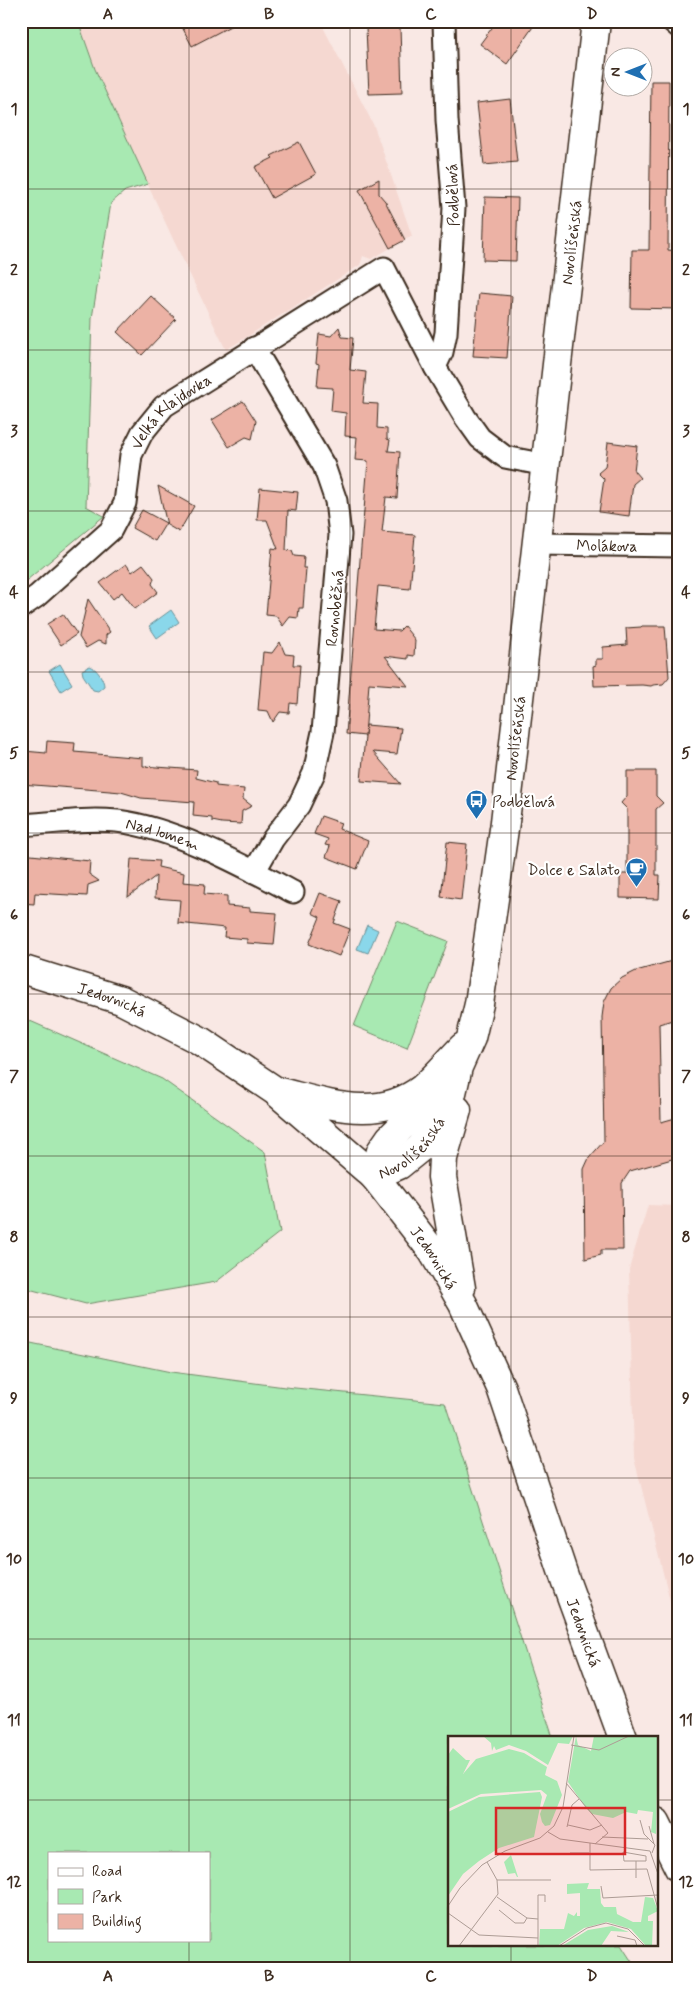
<svg xmlns="http://www.w3.org/2000/svg" width="700" height="1989" font-family="Mynerve,sans-serif">
<style>
.built{fill:#f5d8d1}
.green{fill:#a8e9b2;stroke:#728a68;fill-rule:evenodd}
.water{fill:#8ad7ea;stroke:#6a9298}
.building{fill:#ecb2a5;stroke:#3b2a1e}
.lines{fill:none;stroke-linecap:round;stroke-linejoin:round}
.street-casing{stroke:#3b2a1e;stroke-width:25}
.secondary-casing{stroke:#3b2a1e;stroke-width:31}
.street{stroke:#fff;stroke-width:21}
.secondary{stroke:#fff;stroke-width:28}
.grid{fill:none;stroke:#3b2a1e;stroke-width:1;stroke-opacity:0.55}
.labels{text-anchor:middle;stroke-width:4.5;stroke-linejoin:round;paint-order:stroke}
.street-label{font-size:16px;fill:#3b2a1e;stroke:#fff}
.poi-label{font-size:16px;fill:#3b2a1e;stroke:#fff;text-anchor:start}
.inset-road{fill:none;stroke:#ad9c95;stroke-width:1}
.view{fill:#d62828;fill-opacity:0.15;stroke:#d62828;stroke-width:2.5}
.inset-edge{fill:none;stroke:#3b2a1e;stroke-width:2.5}
.neatline{fill:none;stroke:#3b2a1e;stroke-width:2}
.grid-label{font-size:16px;text-anchor:middle;font-weight:bold;fill:#3b2a1e}
</style>
<rect width="100%" height="100%" fill="#f9e8e4"/>
<filter id="ink" filterUnits="userSpaceOnUse"><feTurbulence type="fractalNoise" baseFrequency=".02" numOctaves="2"/><feDisplacementMap in="SourceGraphic" scale="10" xChannelSelector="R" yChannelSelector="G"/><feConvolveMatrix kernelMatrix="1 2 1 2 8 2 1 2 1" color-interpolation-filters="sRGB"/></filter>
<g filter="url(#ink)">
<g class="built">
<path d="M78 21H320L374 126 412 236 371 259 363 256 360 265 226 350 172 237 95 69Z"/>
<path d="M648 1205 679 1206V1636L634 1458 629 1269Z"/>
</g>
<g class="green">
<path d="M21 21H78L95 69 148 184 125 191 111 203 92 318 86 506 104 516 21 585Z"/>
<path d="M397 921 448 941 407 1048 354 1026Z"/>
<path d="M21 1017 162 1079 265 1152 280 1232 216 1282 86 1304 21 1287Z"/>
<path d="M21 1341 171 1372 285 1387 445 1403 553 1738H449V1945H621L636 1968H21ZM49 1853H209V1940H49Z"/>
</g>
<g class="water">
<path d="M171 610 179 622 157 638 149 626Z"/>
<path d="M60 664 72 684 61 691 49 671Z"/>
<path d="M90 666C96 668 104 679 104 686L98 691 93 690 83 675 82 670Z"/>
<path d="M367 925 378 930 368 953 357 949Z"/>
</g>
<g class="building">
<path d="M179 21H240L192 46Z"/>
<path d="M497 21H537L507 64 480 44Z"/>
<path d="M400 27 402 93 369 94 366 28Z"/>
<path d="M651 81H669L668 250 679 251V309L631 308 632 250H649Z"/>
<path d="M510 99 517 162 484 165 477 103Z"/>
<path d="M299 142 316 174 272 198 255 167 273 158 271 156Z"/>
<path d="M379 179V194L385 201 405 240 390 248 359 190Z"/>
<path d="M485 197 518 198 516 261 483 260Z"/>
<path d="M479 293 512 296 507 358 473 356Z"/>
<path d="M151 296 176 319 142 355 117 332Z"/>
<path d="M339 327 342 337 353 338 350 370 366 372 363 403 378 404 377 428 387 429V439L390 440 388 451 400 452 397 498 386 497 382 532 415 535 410 589 378 586 374 629 399 631 404 626 415 640 414 656 408 655V659L385 656 408 686 369 683 365 736 346 734 368 461 355 460 357 437 345 436 346 413 331 411 333 388 317 387 319 364 316 363 319 334 331 336Z"/>
<path d="M243 401 256 421 252 439 246 437 229 447 212 420Z"/>
<path d="M608 442 637 446 634 471 640 478 633 484 629 516 599 512 604 479 598 473 605 467Z"/>
<path d="M158 486 194 506 179 532 167 525Z"/>
<path d="M260 488 298 492 296 511 288 510 286 550 292 551 294 556 304 557 303 568H306L303 608H299L298 618 290 617 283 626 276 616 266 615 272 548 278 549 267 520H257Z"/>
<path d="M142 510 166 523 155 541 132 528Z"/>
<path d="M126 564 132 572 143 564 154 578 152 584 158 592 135 609 122 592 113 599 100 583Z"/>
<path d="M88 599 110 632 106 635V644L98 641 86 648 79 637Z"/>
<path d="M63 614 77 634 61 645 47 624Z"/>
<path d="M642 626H665L669 677 663 684 653 685 651 686 642 685 594 686 593 666 596 665V659H603V647L627 645 626 628 641 627Z"/>
<path d="M280 642 285 654 294 655 293 665H300L297 704 290 703 289 713 280 712 273 722 268 711 258 710 263 652 272 653Z"/>
<path d="M366 725 401 728 397 754 373 752 401 784 361 781Z"/>
<path d="M47 741 75 743 74 752 143 758V766L197 770 196 778 216 783V786L244 789 243 799 252 806 242 811 241 824 222 823 212 821V818L193 816 194 802 141 798 121 792 98 790 21 784V755H23L24 751 46 753Z"/>
<path d="M627 771H656V796L663 803 656 809V875H660L659 899 620 898V874H627V809L621 803 627 796Z"/>
<path d="M321 816 341 823 339 829 368 841 357 869 326 857 330 846 325 845 328 839 314 834Z"/>
<path d="M447 842 467 844 461 900 441 897Z"/>
<path d="M21 854 90 861 89 874 99 881 88 885 87 896 35 893 34 904 21 903Z"/>
<path d="M131 859 159 861 158 867 184 873 183 882 205 884 204 894 227 896V906L250 908V911L277 913 274 945 247 943V939L224 937 225 928 178 923 180 900 155 898 156 876 128 897Z"/>
<path d="M320 893 342 901 334 923 350 929 339 956 309 944 320 917 312 913Z"/>
<path d="M679 959V1018L659 1024 661 1122 679 1117V1157L630 1171 622 1183 623 1250H601V1255L585 1259 584 1169 589 1158 604 1141 602 1017 604 1002 611 988 622 978 636 971Z"/>
</g>
<g class="lines">
<defs>
<g id="street">
<path d="M672 21 679 27"/>
<path d="M254 348 324 466 336 501 340 535 323 732 314 773 299 805 273 839 254 872"/>
<path d="M435 367 442 352 446 333 454 208 447 120 444 21"/>
<path id="s1" d="M536 544 679 546"/>
<path id="s2" d="M21 607 37 596 111 530 125 503 131 455 142 433 164 406 384 268 435 367 465 417 480 438 505 457 546 465"/>
<path id="s3" d="M21 825C53 823 85 818 117 821 174 828 242 865 293 892"/>
</g>
<g id="secondary">
<path id="s4" d="M21 969 121 1000 199 1040 274 1090 374 1176 433 1252 463 1304 501 1388 566 1582 623 1738"/>
<path d="M280 1092C329 1104 378 1123 423 1088 437 1076 450 1060 463 1047"/>
<path d="M457 1110 443 1158 442 1177 461 1288"/>
<path id="s5" d="M374 1176 399 1165 420 1148 437 1124 451 1097 458 1067 471 1038 479 1004 505 822 596 21"/>
<path d="M374 1176 381 1151 390 1138 441 1088"/>
<path d="M656 1822 679 1868"/>
</g>
</defs>
<use href="#street" class="street-casing"/>
<use href="#secondary" class="secondary-casing"/>
<use href="#street" class="street"/>
<use href="#secondary" class="secondary"/>
</g>
</g>
<path class="grid" d="M189 21V1853M350 21V1968M511 21V1738M21 189H679M21 350H679M21 511H679M21 672H679M21 833H679M21 994H679M21 1156H679M21 1317H679M21 1478H679M21 1639H679M21 1800H449M656 1800H679M189 1940V1968M511 1945V1968"/>
<defs>
<symbol id="bus-pin" viewBox="-11 -11 22 30"><path d="M0 17L-7.5 6A9.5 9.5 0 1 1 7.5 6Z" fill="#1f6fb2" stroke="#fff"/><path d="M-5-6H5V4H4V6H2V4H-2V6H-4V4H-5ZM-3.5-4V0h7V-4ZM-3.5 1.2v1.5H-2V1.2ZM2 1.2v1.5H3.5V1.2Z" fill="#fff"/></symbol>
<symbol id="cafe-pin" viewBox="-11 -11 22 30"><path d="M0 17L-7.5 6A9.5 9.5 0 1 1 7.5 6Z" fill="#1f6fb2" stroke="#fff"/><path d="M-5.5-4.5H6V0H3Q3 3.5 0 3.5H-2.5Q-5.5 3.5-5.5 0ZM3-3.2v2h1.7v-2ZM-6 4.5H4V6H-6Z" fill="#fff"/></symbol>
</defs>
<g fill-rule="evenodd">
<use href="#bus-pin" x="464" y="788" width="25" height="34"/>
<use href="#cafe-pin" x="624" y="856" width="25" height="34"/>
</g>
<g class="labels">
<g class="street-label">
<text transform="translate(452 195) rotate(-92)" y="6">Podbělová</text>
<text dy="6" stroke="none"><textPath href="#s5" startOffset="979">Novolíšeňská</textPath></text>
<text dy="6" stroke="none"><textPath href="#s2" startOffset="258">Velká Klajdovka</textPath></text>
<text dy="6" stroke="none"><textPath href="#s1" startOffset="71">Molákova</textPath></text>
<text transform="translate(334 608) rotate(-85)" y="6">Rovnoběžná</text>
<text dy="6" stroke="none"><textPath href="#s5" startOffset="480">Novolíšeňská</textPath></text>
<text dy="6" stroke="none"><textPath href="#s3" startOffset="144">Nad lomem</textPath></text>
<text dy="6" stroke="none"><textPath href="#s4" startOffset="96">Jedovnická</textPath></text>
<text dy="6" stroke="none"><textPath href="#s5" startOffset="48">Novolíšeňská</textPath></text>
<text dy="6" stroke="none"><textPath href="#s4" startOffset="516">Jedovnická</textPath></text>
<text dy="6" stroke="none"><textPath href="#s4" startOffset="921">Jedovnická</textPath></text>
</g>
<g class="poi-label">
<text x="492" y="807">Podbělová</text>
<text x="620" y="875" text-anchor="end">Dolce e Salato</text>
</g>
</g>
<g transform="translate(448 1736)">
<rect width="210" height="210" fill="#f9e8e4"/>
<path d="M35 0H125L121 8 110 7 100 29 78 15 61 9 48 14 46 10 44 15 43 7ZM128 0 130 9 143 15 146 0H210L208 98 203 96 205 76 190 74 189 78 178 76 165 82 144 78 137 71 120 46ZM5 12 18 24H22L15 38 28 23 61 13 76 17 99 31 97 39 109 45 114 59 102 89 97 90 94 86 92 78 99 59 93 54 33 58 0 73V19ZM92 56 94 61 86 101 51 112 31 125 15 138 0 160V76L31 61ZM63 119 70 141H69L67 137 60 138 56 126ZM141 147 139 153H152L153 167 156 171H168L169 178 185 186H193L197 161 205 162 210 175 200 180V185H205L204 210H198L183 193 159 186 136 192 109 210H91L92 193H116L120 177 126 180 129 176V180H132V157L119 158V148ZM164 190 181 196 163 195 153 210H114L140 194Z" fill="#a8e9b2"/>
<path class="inset-road" d="M123 9 151 14 181 0M118 47 160 97 147 108M192 84 196 98 207 109 204 117M120 89 142 94 154 89M201 90 206 108M119 91 124 69 131 63M100 96 112 103 202 115 210 138M154 101 200 103M142 107V134L199 133 210 173M122 117H141M188 142V125H198V120L175 116 176 125H188M49 144H103M153 150 155 162 210 159M49 161 79 182 90 183M0 170 12 152 34 129 57 115 92 102 106 90 115 71 126 0M51 174 67 187H76L79 182M0 177 31 199 90 202M169 200 187 204 189 210M11 210 50 158 49 144 39 126M90 210V159H97V166M111 210 139 192 158 187 180 193 197 210"/>
<path class="view" d="M48 72H177V118H48Z"/>
<rect width="210" height="210" class="inset-edge"/>
</g>
<rect width="700" height="1989" fill="none" stroke="#fff" stroke-width="55"/>
<rect x="48" y="1852" width="162" height="90" fill="#ffffff" stroke="#b1aaa5"/>
<rect x="58" y="1868" width="25" height="8" fill="#ffffff" stroke="#b1aaa5"/>
<text x="92" y="1876" font-size="15" fill="#3b2a1e">Road</text>
<rect x="58" y="1889" width="25" height="15" fill="#a8e9b2" stroke="#b1aaa5"/>
<text x="92" y="1902" font-size="15" fill="#3b2a1e">Park</text>
<rect x="58" y="1914" width="25" height="15" fill="#ecb2a5" stroke="#b1aaa5"/>
<text x="92" y="1926" font-size="15" fill="#3b2a1e">Building</text>
<g transform="translate(628 72) rotate(270)"><circle r="24" fill="#ffffff" stroke="#b1aaa5"/>
<path d="M0-4L9 19L0 12L-9 19Z" fill="#1f6fb2"/>
<text y="-8" font-size="14" font-weight="bold" text-anchor="middle" fill="#3b2a1e">N</text>
</g>
<rect x="28" y="28" width="644" height="1934" class="neatline"/>
<g class="grid-label">
<text x="108" y="19">A</text>
<text x="269" y="19">B</text>
<text x="431" y="19">C</text>
<text x="592" y="19">D</text>
<text x="14" y="114">1</text>
<text x="686" y="114">1</text>
<text x="14" y="275">2</text>
<text x="686" y="275">2</text>
<text x="14" y="436">3</text>
<text x="686" y="436">3</text>
<text x="14" y="597">4</text>
<text x="686" y="597">4</text>
<text x="14" y="758">5</text>
<text x="686" y="758">5</text>
<text x="14" y="920">6</text>
<text x="686" y="920">6</text>
<text x="14" y="1081">7</text>
<text x="686" y="1081">7</text>
<text x="14" y="1242">8</text>
<text x="686" y="1242">8</text>
<text x="14" y="1403">9</text>
<text x="686" y="1403">9</text>
<text x="14" y="1564">10</text>
<text x="686" y="1564">10</text>
<text x="14" y="1725">11</text>
<text x="686" y="1725">11</text>
<text x="14" y="1887">12</text>
<text x="686" y="1887">12</text>
<text x="108" y="1981">A</text>
<text x="269" y="1981">B</text>
<text x="431" y="1981">C</text>
<text x="592" y="1981">D</text>
</g>
</svg>
